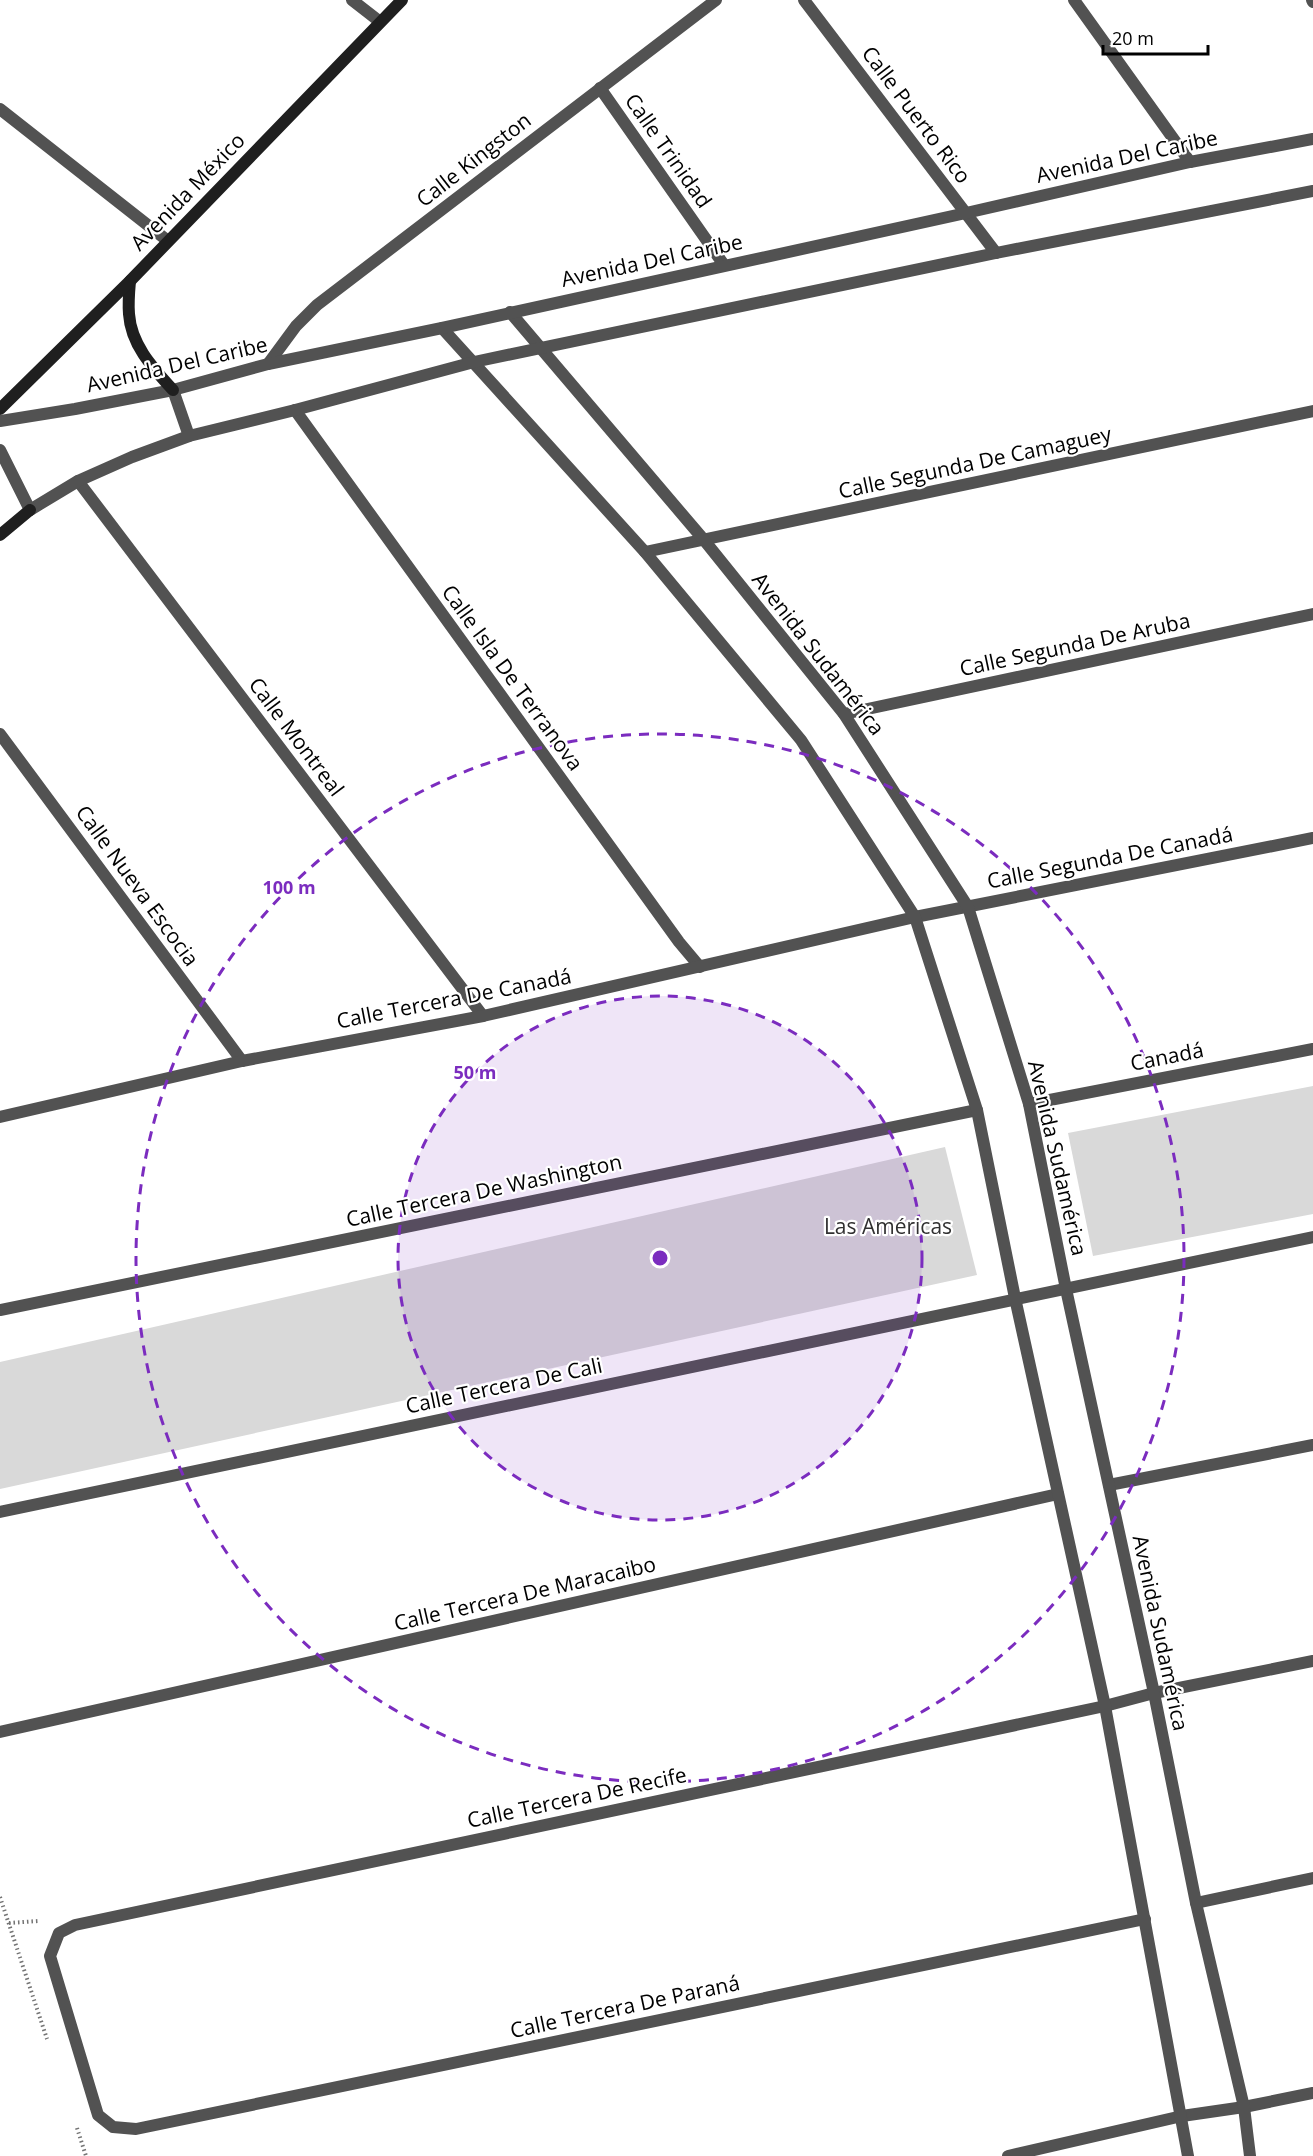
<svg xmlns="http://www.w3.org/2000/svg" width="1313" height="2156" font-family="'Open Sans',sans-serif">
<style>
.green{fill:#d9d9d9}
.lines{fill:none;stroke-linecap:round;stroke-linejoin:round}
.path{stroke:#747474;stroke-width:4;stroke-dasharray:1.5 3;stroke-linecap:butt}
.minor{stroke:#525252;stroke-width:12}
.tertiary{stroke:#525252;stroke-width:12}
.secondary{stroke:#1f1f1f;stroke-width:12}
.ring{fill:none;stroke:#7b2cbf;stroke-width:3;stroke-dasharray:10 8}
.labels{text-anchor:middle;stroke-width:4.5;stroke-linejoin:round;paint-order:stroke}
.street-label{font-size:21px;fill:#000;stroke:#fff}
.park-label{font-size:21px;fill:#303030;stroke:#fff}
.centre{fill:#7b2cbf;stroke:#fff;stroke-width:3}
.ring-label{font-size:18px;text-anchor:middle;font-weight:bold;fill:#7b2cbf;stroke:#fff;stroke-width:4.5;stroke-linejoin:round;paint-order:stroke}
</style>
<rect width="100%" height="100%" fill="#fff"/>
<g class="green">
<path d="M1313 1086V1214L1093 1256 1068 1133Z"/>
<path d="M945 1147 977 1275 0 1489V1362Z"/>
</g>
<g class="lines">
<g class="path">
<path d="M0 1897 47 2039"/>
<path d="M9 1923 38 1921"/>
<path d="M77 2128 86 2156"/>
</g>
<g class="minor">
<path d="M352 0 379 21"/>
<path d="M804 0 996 253"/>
<path d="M1074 0 1190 162"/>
<path d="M1312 0 1313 2"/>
<path d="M600 88 724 265"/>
<path d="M0 109 168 241"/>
<path d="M268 364 296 326 317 305 716 0"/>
<path d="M295 410 679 942 700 967"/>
<path d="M0 450 30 510"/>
<path d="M78 481 483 1016"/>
<path d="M645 552 1313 411"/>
<path d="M844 714 1313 614"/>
<path d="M0 734 242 1061"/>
<path d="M1029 1104 1313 1049"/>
<path d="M0 1117 242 1061 483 1016 915 917 1313 838"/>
<path d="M0 1310 977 1110"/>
<path d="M1109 1485 1313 1445"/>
<path d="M0 1512 1313 1237"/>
<path d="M0 1732 1058 1494"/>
<path d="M1196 1903 1313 1878"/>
<path d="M1145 1919 136 2129 113 2127 98 2115 50 1956 59 1933 75 1925 1105 1706 1154 1693 1313 1661"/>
<path d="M1008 2156 1182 2116 1244 2107 1313 2093"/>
</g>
<g class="tertiary">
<path d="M510 312 704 540 844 714 968 907 1029 1104 1066 1289 1154 1693 1196 1903 1244 2107 1250 2156"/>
<path d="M442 328 645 552 801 740 915 917 977 1110 1015 1298 1105 1706 1188 2156"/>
<path d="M173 390 189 436"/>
<path d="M0 421 75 409 173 390 268 364 442 328 966 213 1190 162 1313 139"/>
<path d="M30 510 78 481 132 457 189 436 295 410 474 362 996 253 1313 191"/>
</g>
<g class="secondary">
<path d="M130 281C129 292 128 303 129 314 131 345 153 368 173 390"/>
<path d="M0 409 130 281 402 0"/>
<path d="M0 535 30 510"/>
</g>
</g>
<circle cx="660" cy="1258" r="262" fill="#7b2cbf" fill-opacity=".12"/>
<g class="ring">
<circle cx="660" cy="1258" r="262"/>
<circle cx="660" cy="1258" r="524"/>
</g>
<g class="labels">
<g class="street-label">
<text transform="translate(916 115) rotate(53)" y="7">Calle Puerto Rico</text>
<text transform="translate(668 151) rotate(55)" y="7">Calle Trinidad</text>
<text transform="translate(1127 157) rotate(-12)" y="7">Avenida Del Caribe</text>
<text transform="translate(474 160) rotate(-38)" y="7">Calle Kingston</text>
<text transform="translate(188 192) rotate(-46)" y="7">Avenida México</text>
<text transform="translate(652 261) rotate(-12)" y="7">Avenida Del Caribe</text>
<text transform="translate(177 365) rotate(-13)" y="7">Avenida Del Caribe</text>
<text transform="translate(975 463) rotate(-12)" y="7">Calle Segunda De Camaguey</text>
<text transform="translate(1075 645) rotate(-12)" y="7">Calle Segunda De Aruba</text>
<text transform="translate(818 654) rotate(52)" y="7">Avenida Sudamérica</text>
<text transform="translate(512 678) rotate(54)" y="7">Calle Isla De Terranova</text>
<text transform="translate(296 737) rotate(53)" y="7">Calle Montreal</text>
<text transform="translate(1110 858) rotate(-11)" y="7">Calle Segunda De Canadá</text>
<text transform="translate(137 886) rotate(54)" y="7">Calle Nueva Escocia</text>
<text transform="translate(454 999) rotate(-11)" y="7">Calle Tercera De Canadá</text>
<text transform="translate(1167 1057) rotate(-11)" y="7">Canadá</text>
<text transform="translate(1057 1158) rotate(77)" y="7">Avenida Sudamérica</text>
<text transform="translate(484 1191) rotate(-12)" y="7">Calle Tercera De Washington</text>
<text transform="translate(504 1386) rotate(-12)" y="7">Calle Tercera De Cali</text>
<text transform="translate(525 1594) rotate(-13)" y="7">Calle Tercera De Maracaibo</text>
<text transform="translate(1160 1633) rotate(78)" y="7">Avenida Sudamérica</text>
<text transform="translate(577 1798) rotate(-12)" y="7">Calle Tercera De Recife</text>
<text transform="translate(625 2007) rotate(-12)" y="7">Calle Tercera De Paraná</text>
</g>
<g class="park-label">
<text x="888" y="1234">Las Américas</text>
</g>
</g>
<circle cx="660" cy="1258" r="9" class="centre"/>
<g class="ring-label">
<text x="289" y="894">100 m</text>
<text x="475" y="1079">50 m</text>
</g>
<path d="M1103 45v9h105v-9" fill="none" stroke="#000000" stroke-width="3"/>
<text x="1112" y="45" font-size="18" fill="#000000" stroke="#ffffff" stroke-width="4.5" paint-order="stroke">20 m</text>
</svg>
